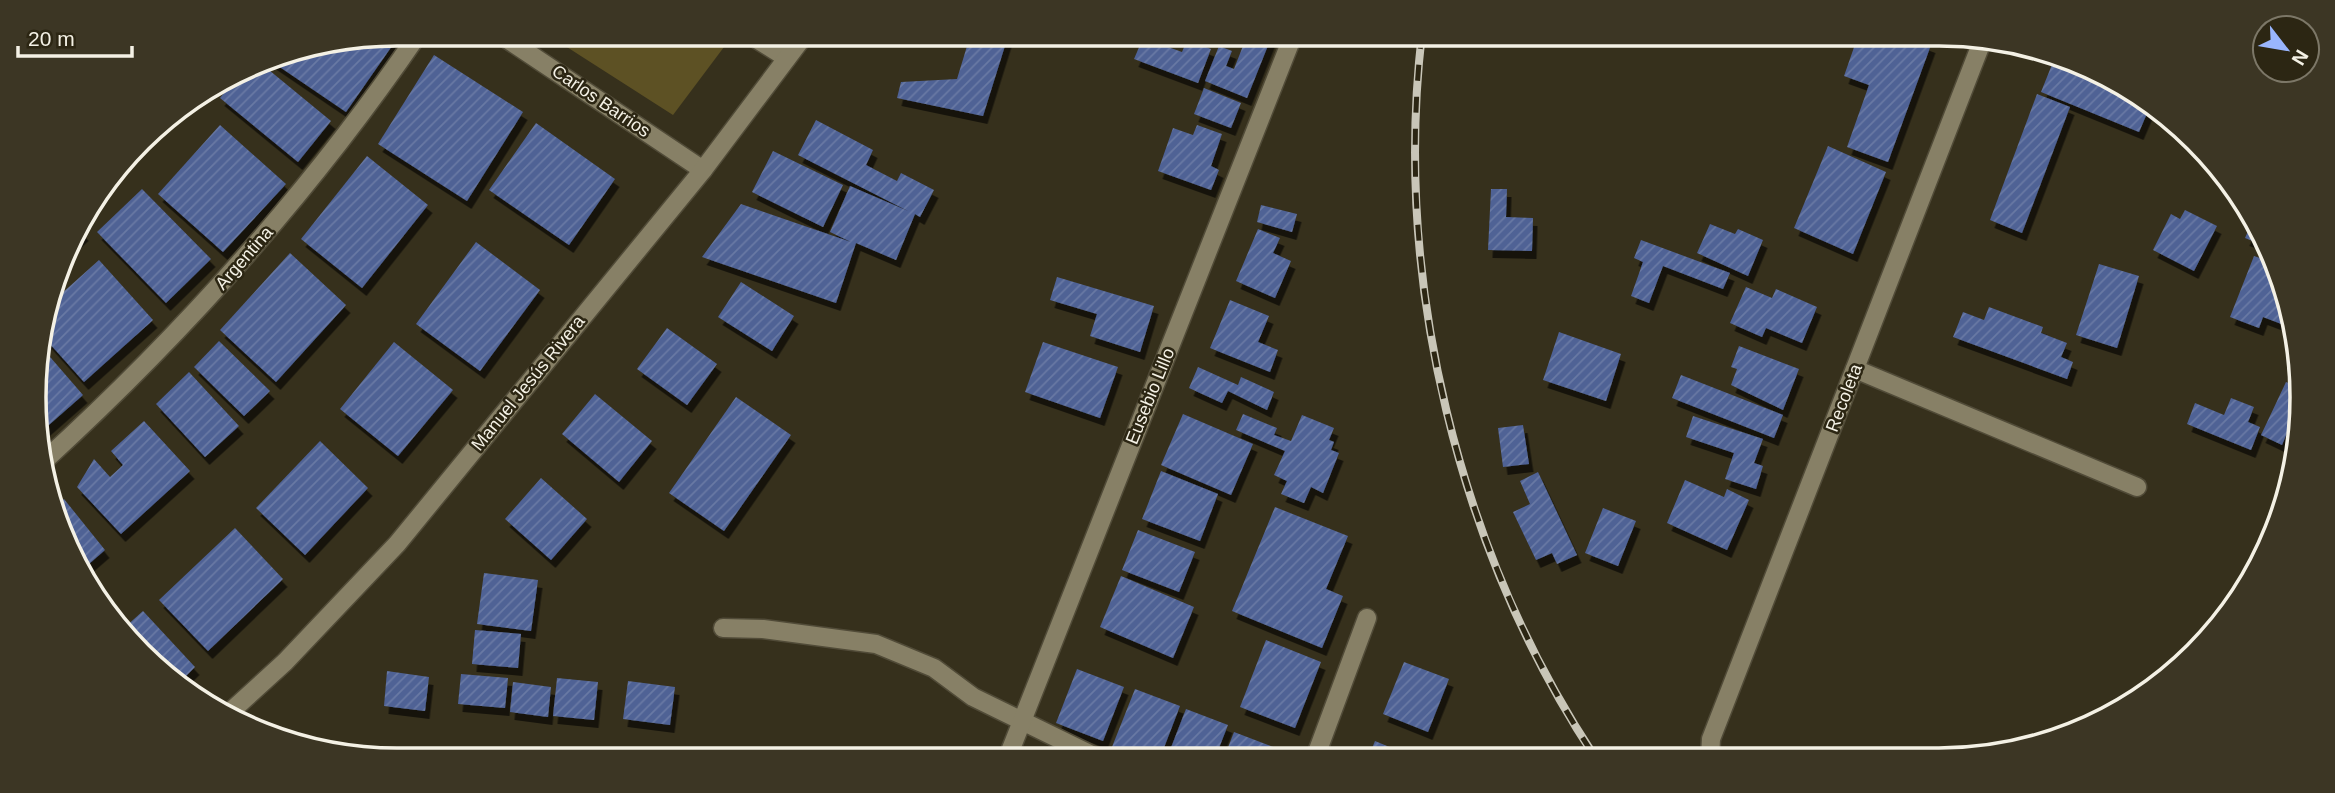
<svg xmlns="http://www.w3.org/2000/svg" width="2335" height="793" font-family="Helvetica,sans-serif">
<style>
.park{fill:#5d5124}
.building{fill:url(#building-hatch);filter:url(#shadow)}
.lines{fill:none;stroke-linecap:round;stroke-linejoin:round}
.minor-casing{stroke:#514b38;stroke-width:21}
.minor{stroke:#878066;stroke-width:18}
.rail-casing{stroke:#c9c6b8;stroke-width:8}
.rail{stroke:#2c2613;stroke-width:5;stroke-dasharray:16;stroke-linecap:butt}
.labels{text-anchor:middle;stroke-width:5;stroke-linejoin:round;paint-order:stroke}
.street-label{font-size:18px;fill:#f4f1e5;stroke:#2c2613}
.rim{fill:none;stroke:#f4f1e5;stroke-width:3.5}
</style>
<defs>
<pattern id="building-hatch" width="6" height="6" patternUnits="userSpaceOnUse" patternTransform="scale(1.75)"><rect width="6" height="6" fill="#4f6295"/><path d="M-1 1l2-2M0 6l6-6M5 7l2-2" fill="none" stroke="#6979a4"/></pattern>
<filter id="shadow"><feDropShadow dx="4.5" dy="8" stdDeviation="0" flood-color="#0009"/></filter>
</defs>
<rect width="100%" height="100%" fill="#36301c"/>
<path class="park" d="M545 33H720L730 39 673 115Z"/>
<g class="building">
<path d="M396 33H401L346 112 268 59Z"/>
<path d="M971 33H1009L983 116 897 98 901 82 957 79Z"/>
<path d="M1248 33 1271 38 1247 98 1205 81 1219 46 1232 51 1226 66 1234 69Z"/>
<path d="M1859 33H1898L1931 45 1888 162 1847 147 1869 85 1844 76Z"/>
<path d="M1143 38 1182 52 1187 40 1211 49 1198 83 1134 59Z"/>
<path d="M434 55 523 112 467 201 378 144Z"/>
<path d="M2055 57 2151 104 2139 132 2041 92Z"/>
<path d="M258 61 331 121 298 162 220 98 243 70Z"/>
<path d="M1204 88 1241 103 1231 128 1194 114Z"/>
<path d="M2037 94 2070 107 2022 233 1990 220Z"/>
<path d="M816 120 873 150 866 165 897 181 901 173 934 190 920 217 915 214 896 260 856 243 836 303 702 257 741 204 851 242 830 232 850 186 908 211 798 155Z"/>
<path d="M536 123 615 179 569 245 489 190Z"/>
<path d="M220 125 286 184 223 252 158 194Z"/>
<path d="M1197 125 1222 134 1211 166 1219 170 1211 190 1158 171 1173 128 1193 135Z"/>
<path d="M1828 146 1886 172 1853 254 1794 228Z"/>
<path d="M773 151 843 185 823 227 752 192Z"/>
<path d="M367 156 428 205 362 288 301 239Z"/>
<path d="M142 189 211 259 166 303 97 232Z"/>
<path d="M1491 189H1507L1506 217 1533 218 1532 251 1488 250Z"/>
<path d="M1261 205 1297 214 1292 232 1257 222Z"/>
<path d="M2185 210 2217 226 2194 271 2153 250 2171 214 2180 219Z"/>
<path d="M2251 212 2262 240 2260 244 2245 238 2249 229 2244 227Z"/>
<path d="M1710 224 1735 234 1738 229 1763 240 1748 276 1697 253Z"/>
<path d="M78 226 84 233 67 249 71 235Z"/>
<path d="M1258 229 1280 238 1273 253 1291 261 1275 298 1236 281Z"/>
<path d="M1641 240 1730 273 1723 289 1663 266 1649 303 1631 296 1643 262 1634 258Z"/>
<path d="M476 242 540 290 480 371 416 324Z"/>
<path d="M290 253 346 305 276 382 220 330Z"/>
<path d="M2254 256 2269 261 2292 328 2263 317 2259 328 2230 317Z"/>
<path d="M99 260 153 320 84 382 41 334 50 304Z"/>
<path d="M2099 264 2139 276 2117 348 2076 335Z"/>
<path d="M1057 277 1154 306 1140 352 1090 336 1097 314 1050 300Z"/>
<path d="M741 282 794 316 772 351 718 317Z"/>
<path d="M1746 287 1772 298 1776 289 1817 307 1802 343 1766 328 1762 337 1730 323Z"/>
<path d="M1230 300 1269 316 1258 342 1278 350 1270 372 1210 348Z"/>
<path d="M1989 307 2043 327 2041 333 2067 343 2061 357 2073 362 2067 379 1953 337 1963 312 1984 320Z"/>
<path d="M667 328 717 364 687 405 637 369Z"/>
<path d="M1559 332 1621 354 1606 401 1543 380Z"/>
<path d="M219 341 270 391 244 416 194 367Z"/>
<path d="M394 342 453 390 398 456 340 409Z"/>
<path d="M1043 342 1118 367 1100 418 1025 392Z"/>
<path d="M38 343 83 395 42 431 36 349Z"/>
<path d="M1739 346 1799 369 1783 410 1731 385 1737 369 1731 367Z"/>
<path d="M1198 367 1238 385 1241 377 1274 392 1267 410 1228 391 1222 403 1189 388Z"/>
<path d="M189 372 239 426 205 457 156 404Z"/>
<path d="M1681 375 1783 415 1774 438 1672 398Z"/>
<path d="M2286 382 2296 386 2293 430 2289 428 2282 445 2261 435Z"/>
<path d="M595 394 652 441 619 482 562 434Z"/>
<path d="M736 397 791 435 724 531 669 493Z"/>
<path d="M2231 398 2254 407 2248 422 2260 427 2251 450 2187 424 2195 403 2224 415Z"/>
<path d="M1183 414 1253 444 1231 495 1161 465Z"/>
<path d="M1243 414 1277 428 1274 435 1291 441 1302 415 1334 428 1329 440 1334 442 1331 450 1339 453 1323 493 1311 487 1304 503 1281 494 1287 481 1274 475 1285 451 1236 430Z"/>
<path d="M1693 416 1763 439 1754 463 1763 466 1756 489 1725 479 1734 453 1686 437Z"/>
<path d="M144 421 190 471 121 534 77 487 94 459 110 477 123 465 111 451Z"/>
<path d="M1523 425 1529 464 1503 467 1498 428Z"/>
<path d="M320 441 368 488 305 555 256 508Z"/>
<path d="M1161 471 1218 494 1200 541 1142 519Z"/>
<path d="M1538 472 1577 555 1557 564 1552 553 1536 560 1513 512 1530 504 1520 481Z"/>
<path d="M541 478 587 519 551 560 505 519Z"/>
<path d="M1685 480 1724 497 1727 489 1749 500 1727 550 1667 523Z"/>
<path d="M64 499 105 550 82 570 54 508Z"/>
<path d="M1275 507 1348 536 1326 589 1343 596 1322 648 1232 611Z"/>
<path d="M1603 508 1636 521 1618 566 1585 553Z"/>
<path d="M235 528 283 579 208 651 159 600Z"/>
<path d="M1138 530 1195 552 1179 592 1122 570Z"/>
<path d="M484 573 538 580 531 631 477 624Z"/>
<path d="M1121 576 1194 607 1173 658 1100 627Z"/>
<path d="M143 611 195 667 179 683 124 628Z"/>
<path d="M475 630 521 634 518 668 472 664Z"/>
<path d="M1266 640 1321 662 1295 728 1240 707Z"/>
<path d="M1404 662 1449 679 1428 732 1383 714Z"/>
<path d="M1077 669 1124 687 1103 741 1056 723Z"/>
<path d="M387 671 429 677 425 711 384 706Z"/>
<path d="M461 674 508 678 505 708 458 704Z"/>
<path d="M557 678 598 682 594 720 553 716Z"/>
<path d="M628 681 675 687 670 725 623 719Z"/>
<path d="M513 682 551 687 548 717 510 712Z"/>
<path d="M1135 689 1180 706 1160 758H1141L1112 747Z"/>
<path d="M1186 709 1228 725 1215 758H1167Z"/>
<path d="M1234 732 1292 754 1290 758H1224Z"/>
<path d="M1375 741 1416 758H1368Z"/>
</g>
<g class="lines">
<defs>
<g id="minor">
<path d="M498 33 703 170"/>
<path d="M747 33 787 58"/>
<path d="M1855 369 2137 487"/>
<path d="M44 461C185 332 311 191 419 33"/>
<path d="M723 628 763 629 876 644 934 668 973 697 1098 758"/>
<path d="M228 714 285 662 397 544 703 170 806 33"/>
<path d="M1710 757 1711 739 1983 39"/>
<path d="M1315 758 1367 618"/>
<path d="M1007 759 1294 33"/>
</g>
</defs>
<use href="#minor" class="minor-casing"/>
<use href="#minor" class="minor"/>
<defs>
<path id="rail" d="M1422 33C1393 280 1458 550 1595 757"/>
</defs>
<use href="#rail" class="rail-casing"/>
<use href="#rail" class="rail"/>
</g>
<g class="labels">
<g class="street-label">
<text transform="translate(601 101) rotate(34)" y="6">Carlos Barrios</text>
<text transform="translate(244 258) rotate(-49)" y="6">Argentina</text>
<text transform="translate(528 383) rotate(-51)" y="6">Manuel Jesús Rivera</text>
<text transform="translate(1150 396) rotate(-68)" y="6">Eusebio Lillo</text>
<text transform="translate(1844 398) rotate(-69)" y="6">Recoleta</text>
</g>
</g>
<path d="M0 0H2335V793H0ZM397 46H1939A351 351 0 0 1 2290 397V397A351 351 0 0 1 1939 748H397A351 351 0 0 1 46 397V397A351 351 0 0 1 397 46Z" fill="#3c3624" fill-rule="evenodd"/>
<path class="rim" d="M397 46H1939A351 351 0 0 1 2290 397V397A351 351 0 0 1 1939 748H397A351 351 0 0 1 46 397V397A351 351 0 0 1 397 46Z"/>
<g transform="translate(2286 49) rotate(121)"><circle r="33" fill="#2c2613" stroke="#7c7767" stroke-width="2"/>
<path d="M0-5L12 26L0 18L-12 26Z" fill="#99b5fd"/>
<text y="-10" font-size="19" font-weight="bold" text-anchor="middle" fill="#f4f1e5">N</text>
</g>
<path d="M18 46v10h114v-10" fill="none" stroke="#f4f1e5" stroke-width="3.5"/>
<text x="28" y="46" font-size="21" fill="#f4f1e5" stroke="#2c2613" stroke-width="5" paint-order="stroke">20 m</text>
</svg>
